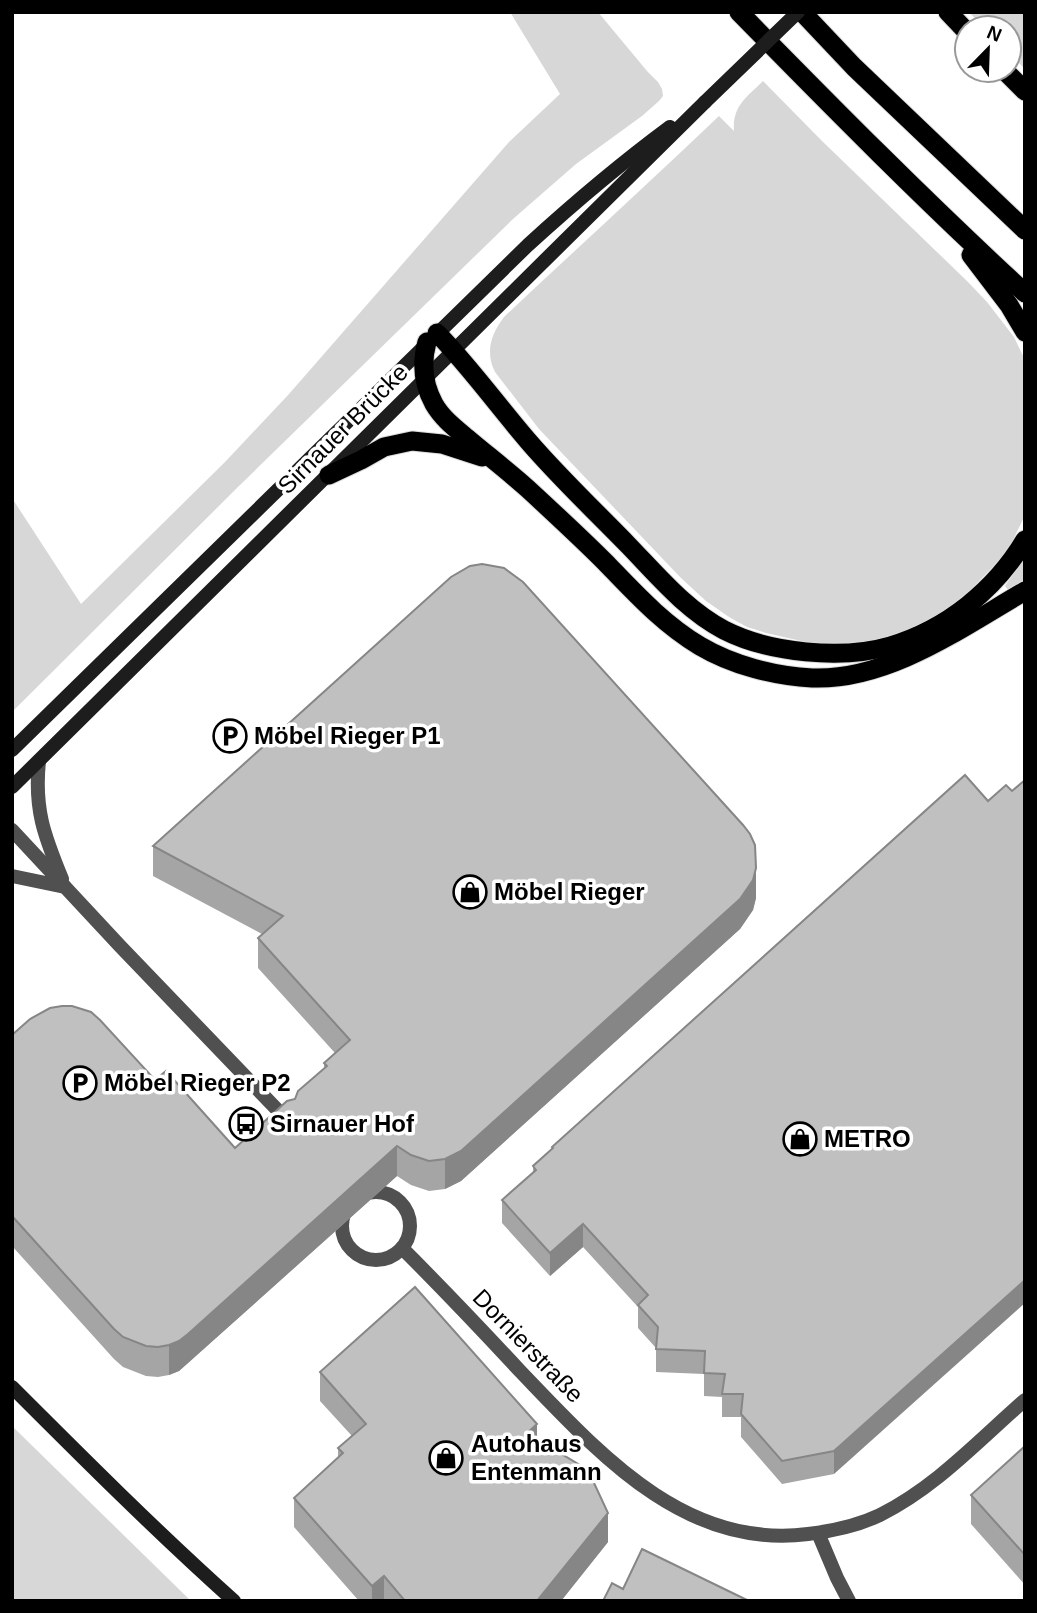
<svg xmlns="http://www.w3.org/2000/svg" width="1037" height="1613" font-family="Arial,sans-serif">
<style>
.green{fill:#d7d7d7}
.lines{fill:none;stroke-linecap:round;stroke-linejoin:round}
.trunk-casing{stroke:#dbdbdb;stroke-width:21}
.minor{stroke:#505050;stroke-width:14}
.secondary{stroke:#1d1d1d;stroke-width:14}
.trunk{stroke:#000;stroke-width:19}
.secondary-bridge{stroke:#1d1d1d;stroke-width:14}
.wall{fill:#a5a5a5}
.shaded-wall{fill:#868686}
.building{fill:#c0c0c0;stroke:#868686;stroke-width:2}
.labels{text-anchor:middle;stroke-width:7;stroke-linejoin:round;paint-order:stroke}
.street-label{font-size:24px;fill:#000;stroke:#fff}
.poi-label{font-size:24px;font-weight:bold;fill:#000;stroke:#fff;text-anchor:start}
</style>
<rect width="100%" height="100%" fill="#fff"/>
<g class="green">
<path d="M510 12H598L647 71 658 82 662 89 663 96 659 101 642 116 576 164 513 219 240 485 12 712V498L81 604 225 462 289 394 509 142 560 94Z"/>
<path d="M969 12H1025V69L1009 53V28H984Z"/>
<path d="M763 81 822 141 967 281 987 302 1014 337 1025 360V515L1013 540 1004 555 961 600 923 625 881 640 833 645 810 643 766 633 747 627 729 617 706 601 681 578 539 429 495 372C485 352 491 334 504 317 575 250 648 184 719 116L734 131C732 106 747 97 763 81Z"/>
<path d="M1025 558V579L1008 590 1005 586Z"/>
<path d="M12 1426 191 1601H12Z"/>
</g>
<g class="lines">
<defs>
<g id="trunk">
<path d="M739 12C833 108 926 202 1025 293"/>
<path d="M802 12 854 67 1025 230"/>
<path d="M948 12 967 32"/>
<path d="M1004 70 1025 91"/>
<path d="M971 255 1009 305 1025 332"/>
<path d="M437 333C470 367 498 406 529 442 560 478 596 512 629 546 658 576 686 610 724 630 769 653 842 660 890 646 947 629 995 590 1025 540"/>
<path d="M427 342C421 364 423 384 434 404 442 418 455 428 467 438 487 455 508 471 528 489 554 513 580 537 605 562 635 593 663 624 700 646 732 665 774 676 812 678 888 681 961 628 1025 591"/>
<path d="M329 475 361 460 384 447 412 441 442 444 482 457"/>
</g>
</defs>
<use href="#trunk" class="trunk-casing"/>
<g class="minor">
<path d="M39 761C34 809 44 835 62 879"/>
<path d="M12 830 120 946 289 1122"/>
<path d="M12 876 65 887"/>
<circle cx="376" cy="1226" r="34"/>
<path d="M402 1248C442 1288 481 1329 520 1371 598 1452 684 1550 808 1534 833 1531 857 1526 880 1515 936 1487 978 1441 1025 1400"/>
<path d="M818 1533 837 1578 849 1601"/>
</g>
<g class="secondary">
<path d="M12 750 528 245C574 203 620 164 670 127"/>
<path d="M12 787 705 102"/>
<path d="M12 1387C85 1460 157 1532 234 1601"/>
</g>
<use href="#trunk" class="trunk"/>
<path class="secondary-bridge" d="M705 102 798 12"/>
</g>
<g class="wall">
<path d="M965 775 834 1474 782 1484 741 1437V1417H722V1397L704 1396V1374L656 1372V1348L638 1328V1307L583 1247 550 1276 502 1223V1200L533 1173V1166L552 1149V1147Z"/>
<path d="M153 846 756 898 753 910 740 929 461 1181 445 1189 429 1191 411 1185 397 1176 188 1363 179 1371 169 1375 158 1377 146 1376 123 1367 114 1359 12 1246V1035L155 1080 235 1148 295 1099 324 1068V1063L335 1053 258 968V938L262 934 153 876Z"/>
<path d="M320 1372 537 1439 608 1542 561 1601H359L294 1527V1498L338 1458V1448L352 1436 320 1401Z"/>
<path d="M1025 1446V1585L971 1524V1495Z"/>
</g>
<g class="shaded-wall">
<path d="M756 868V898L753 910 740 929 461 1181 445 1189V1159Z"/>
<path d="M397 1146V1176L188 1363 179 1371 169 1375V1345Z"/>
<path d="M583 1224V1247L550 1276V1253Z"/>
<path d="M1025 1280V1303L834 1474V1451Z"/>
<path d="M537 1424V1453L527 1433Z"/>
<path d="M608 1513V1542L561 1601H537Z"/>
<path d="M384 1576V1601H372V1586Z"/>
</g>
<g class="building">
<path d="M482 564 504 568 523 582 743 825 750 834 755 845 756 868 753 880 740 899 461 1151 445 1159 429 1161 411 1155 397 1146 188 1334 179 1341 169 1345 158 1347 146 1346 123 1337 114 1329 12 1216V1035L30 1019 50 1008 62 1006H72L91 1012 100 1020 155 1080 166 1071 235 1148 287 1101 295 1099 298 1091 327 1066 324 1063 350 1040 258 938 283 916 153 846 451 577 470 566Z"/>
<path d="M965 775 988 801 1006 785 1012 791 1025 780V1280L834 1451 782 1461 741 1414 743 1394H722L725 1374 704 1373 705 1351 656 1349 658 1327 638 1305 648 1295 583 1224 550 1253 502 1200 536 1170 533 1166 553 1148 552 1147Z"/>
<path d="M415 1287 537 1424 527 1433 588 1470 608 1513 537 1601H405L384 1576 372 1586 294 1498 343 1453 338 1448 366 1424 320 1372Z"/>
<path d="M1025 1446V1555L971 1495Z"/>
<path d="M642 1549 749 1601H603L612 1583 623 1589Z"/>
</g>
<defs>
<symbol id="parking-ring" viewBox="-11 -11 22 22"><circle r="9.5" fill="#fff" stroke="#000" stroke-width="1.5"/><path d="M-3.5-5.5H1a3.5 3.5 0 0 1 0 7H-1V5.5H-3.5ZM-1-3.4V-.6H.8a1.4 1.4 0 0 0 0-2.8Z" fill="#000"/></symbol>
<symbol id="shop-ring" viewBox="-11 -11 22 22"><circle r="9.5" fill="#fff" stroke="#000" stroke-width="1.5"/><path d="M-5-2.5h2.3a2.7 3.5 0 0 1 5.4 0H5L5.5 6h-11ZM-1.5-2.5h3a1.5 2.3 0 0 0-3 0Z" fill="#000"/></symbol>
<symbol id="bus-ring" viewBox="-11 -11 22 22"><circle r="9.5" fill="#fff" stroke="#000" stroke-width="1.5"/><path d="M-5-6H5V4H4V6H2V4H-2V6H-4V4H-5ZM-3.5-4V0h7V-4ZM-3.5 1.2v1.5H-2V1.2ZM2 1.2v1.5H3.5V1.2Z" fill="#000"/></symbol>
</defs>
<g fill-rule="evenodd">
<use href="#parking-ring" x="211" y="717" width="38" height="38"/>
<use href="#shop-ring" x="451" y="873" width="38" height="38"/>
<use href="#parking-ring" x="61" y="1064" width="38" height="38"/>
<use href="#bus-ring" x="227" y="1105" width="38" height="38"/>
<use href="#shop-ring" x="781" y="1120" width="38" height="38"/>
<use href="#shop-ring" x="427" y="1439" width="38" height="38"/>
</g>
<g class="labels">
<g class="street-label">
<text transform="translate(343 429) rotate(-45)" y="8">Sirnauer Brücke</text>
<text transform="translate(528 1346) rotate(46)" y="8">Dornierstraße</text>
</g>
<g class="poi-label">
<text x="254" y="744">Möbel Rieger P1</text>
<text x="494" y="900">Möbel Rieger</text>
<text x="104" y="1091">Möbel Rieger P2</text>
<text x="270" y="1132">Sirnauer Hof</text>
<text x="824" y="1147">METRO</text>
<text x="471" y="1452">Autohaus<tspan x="471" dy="28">Entenmann</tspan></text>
</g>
</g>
<rect width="1037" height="1613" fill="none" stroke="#000000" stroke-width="28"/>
<g transform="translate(988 49) rotate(23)"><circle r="33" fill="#ffffff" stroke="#999999" stroke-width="2"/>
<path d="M0-5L12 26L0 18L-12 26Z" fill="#000000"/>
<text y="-10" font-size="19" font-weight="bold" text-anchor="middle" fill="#000000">N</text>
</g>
</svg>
